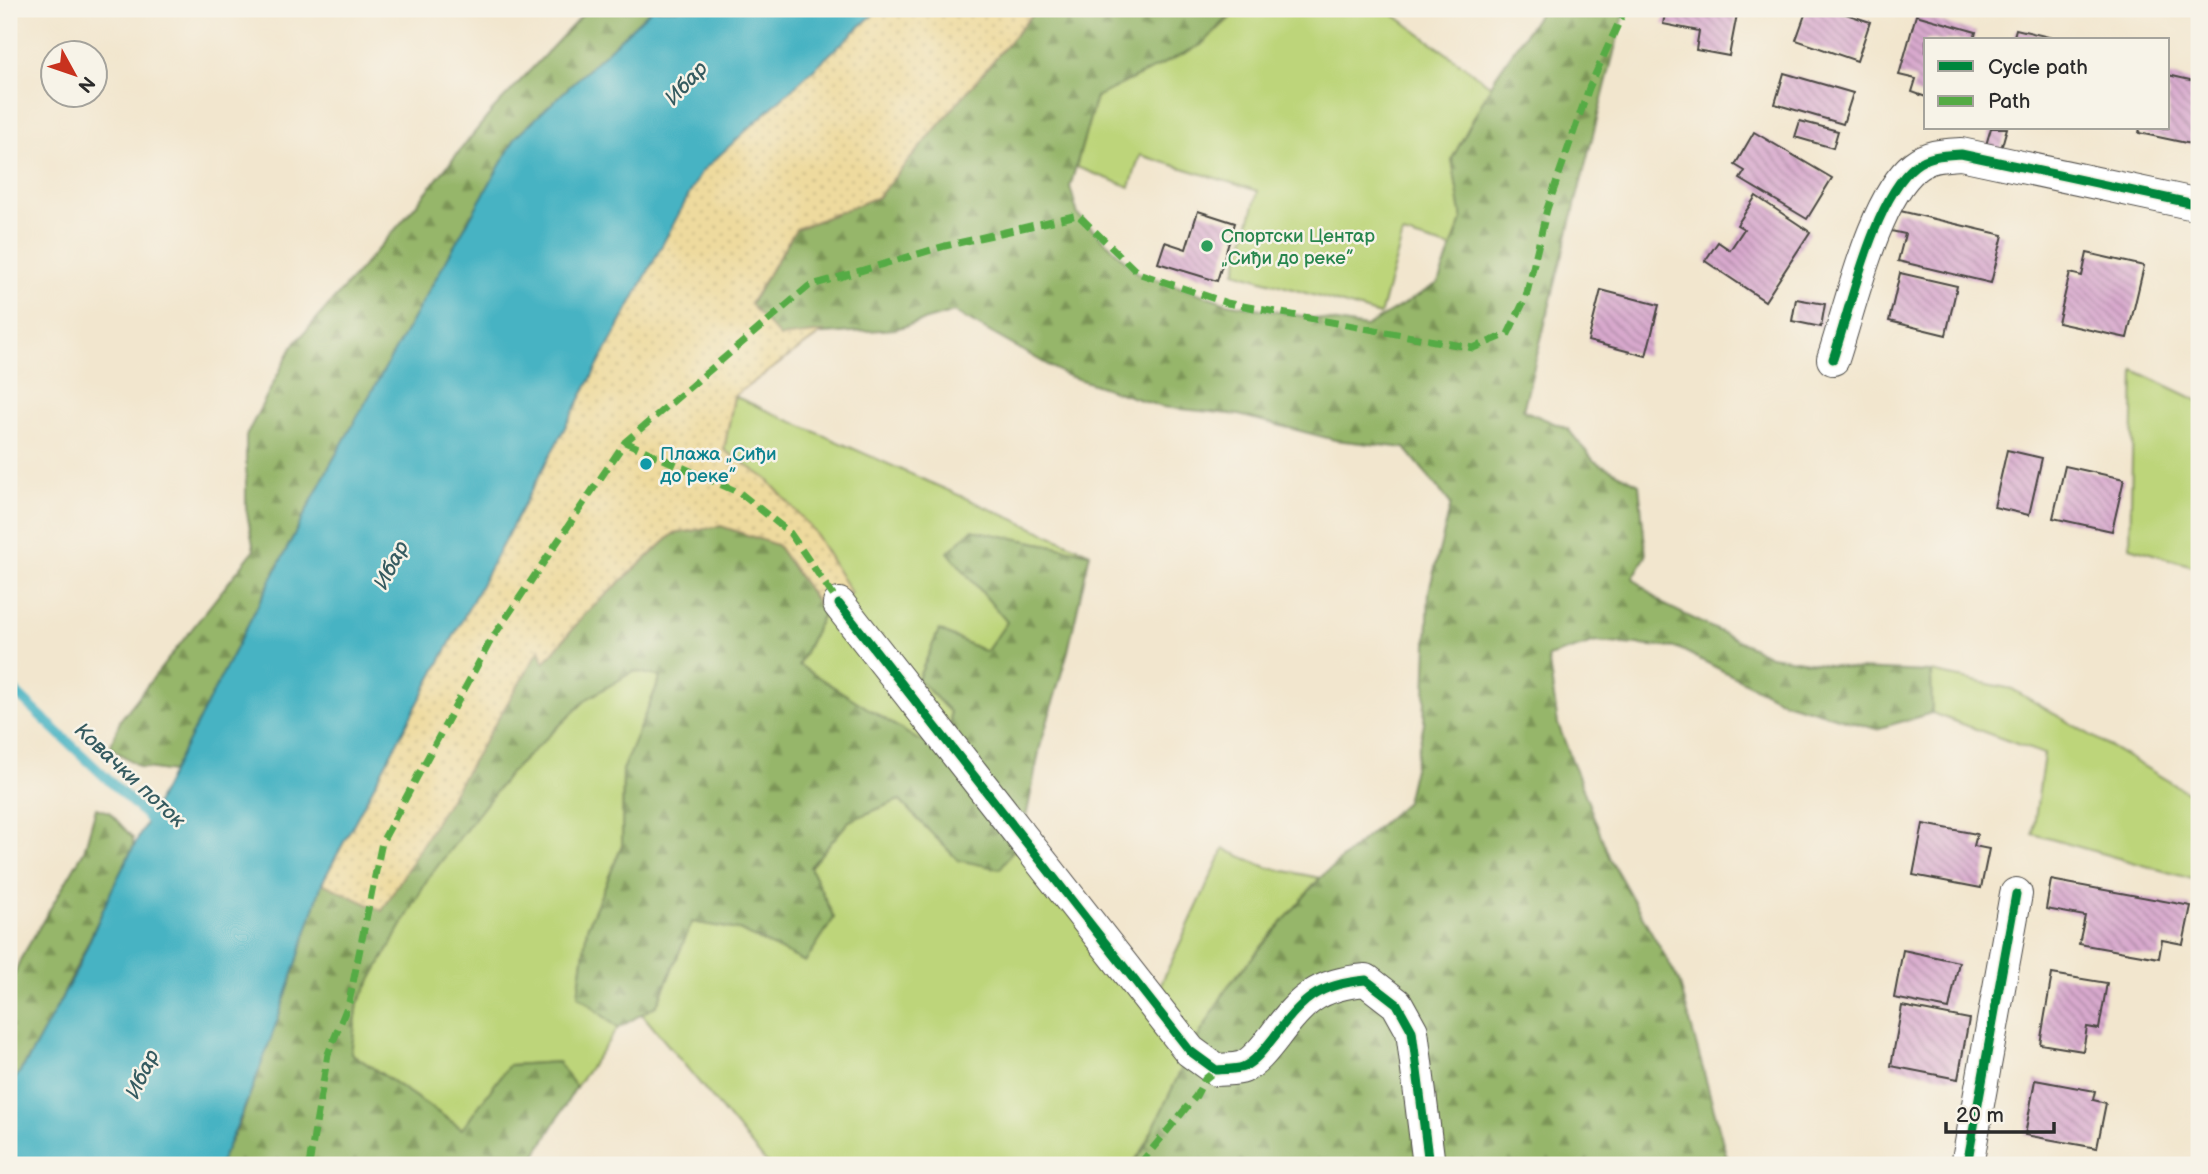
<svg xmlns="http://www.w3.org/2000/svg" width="2208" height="1174" font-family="'Balsamiq Sans',sans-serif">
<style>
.grass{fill:#bdd57a;stroke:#748052;stroke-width:2}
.forest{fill:url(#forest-firs);stroke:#60704a;stroke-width:2}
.sand{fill:url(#sand-dots);stroke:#8c8264;stroke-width:2}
.water{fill:#47b3c3;stroke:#396f77;stroke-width:2}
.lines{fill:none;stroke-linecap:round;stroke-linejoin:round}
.stream{stroke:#47b3c3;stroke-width:10}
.building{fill:url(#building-back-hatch)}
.street-casing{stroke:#494743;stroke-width:34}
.street{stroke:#fff;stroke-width:32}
.quiet{stroke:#54ab44;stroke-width:7;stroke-dasharray:14 7;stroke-linecap:butt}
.cycleway-casing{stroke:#f7f3e8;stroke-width:13}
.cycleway{stroke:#00873e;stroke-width:9}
.leisure-dot{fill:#2e9e5b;stroke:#f7f3e8;stroke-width:2.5}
.culture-dot{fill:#0f9aa8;stroke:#f7f3e8;stroke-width:2.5}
.labels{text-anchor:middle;stroke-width:5;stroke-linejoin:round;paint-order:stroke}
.leisure-label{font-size:19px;fill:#27864d;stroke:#f7f3e8;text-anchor:start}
.culture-label{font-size:19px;fill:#0d838f;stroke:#f7f3e8;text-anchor:start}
.water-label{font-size:21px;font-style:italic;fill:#355b60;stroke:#f7f3e8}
</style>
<defs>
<pattern id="forest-firs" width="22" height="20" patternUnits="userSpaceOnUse" patternTransform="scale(1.75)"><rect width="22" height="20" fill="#96b66a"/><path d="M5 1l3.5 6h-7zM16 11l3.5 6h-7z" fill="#7b9457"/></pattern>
<pattern id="sand-dots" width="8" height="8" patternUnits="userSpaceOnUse" patternTransform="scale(1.75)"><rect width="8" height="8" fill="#eeda9e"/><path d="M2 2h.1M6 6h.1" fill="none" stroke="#cb8" stroke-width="1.8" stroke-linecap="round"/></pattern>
<pattern id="building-back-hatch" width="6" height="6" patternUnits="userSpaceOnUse" patternTransform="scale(1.75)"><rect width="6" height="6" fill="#d8a9cd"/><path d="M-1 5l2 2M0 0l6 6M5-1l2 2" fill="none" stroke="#af8aa7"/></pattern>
</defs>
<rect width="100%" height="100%" fill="#f7f3e8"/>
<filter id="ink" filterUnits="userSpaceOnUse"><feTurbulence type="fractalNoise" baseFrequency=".0143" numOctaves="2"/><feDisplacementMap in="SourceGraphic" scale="14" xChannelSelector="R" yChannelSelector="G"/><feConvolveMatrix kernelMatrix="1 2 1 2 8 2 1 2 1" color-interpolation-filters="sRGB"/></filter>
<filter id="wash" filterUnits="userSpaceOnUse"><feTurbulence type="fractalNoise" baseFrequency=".00686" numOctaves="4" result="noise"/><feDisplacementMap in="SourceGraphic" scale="28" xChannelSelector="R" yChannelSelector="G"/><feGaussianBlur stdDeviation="1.57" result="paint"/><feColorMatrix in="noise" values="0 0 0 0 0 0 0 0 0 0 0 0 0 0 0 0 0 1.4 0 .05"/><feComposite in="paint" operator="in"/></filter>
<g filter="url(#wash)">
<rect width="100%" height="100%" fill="#f2e6ce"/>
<g class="grass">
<path d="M1240 9H1386L1491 86 1452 159 1462 219 1451 248 1403 234 1380 315 1235 272 1258 191 1140 155 1130 187 1076 167 1096 97 1201 45Z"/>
<path d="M2134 370 2199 401V568L2130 547Z"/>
<path d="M734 396 1090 553 972 530 949 553 1008 622 986 652 939 630 918 679 950 712 952 747 918 740 799 665 824 612 839 604 724 450Z"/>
<path d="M634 671 661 676 623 768 622 846 587 928 578 995 618 1028 576 1087 558 1062 509 1065 463 1129 351 1053 358 1003 429 877 510 773 587 699Z"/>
<path d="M1931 672 2012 689 2199 799V881L2033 834 2044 754 1932 713Z"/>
<path d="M899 800 958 860 1022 838 1152 1003 1224 849 1266 867 1320 878 1228 986 1190 1051 1142 1152 1130 1165H768L642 1014 657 1005 692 922 739 930 805 962 834 918 810 867 849 821Z"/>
</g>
<g class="forest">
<path d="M588 9H652L516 137 329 467 172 772 140 767 110 747 121 719 254 550 246 508V436L292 347 407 216 492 111Z"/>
<path d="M1037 9H1225L1228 17 1201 45 1096 97 1070 187 1078 215 1138 273 1227 303 1366 327 1438 283 1462 220 1452 159 1496 76 1542 9H1625L1523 410 1568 429 1594 461 1639 484 1646 556 1633 578 1663 604 1770 656 1854 669 1931 672 1932 713 1876 729 1784 702 1678 648 1596 642 1548 657 1558 724 1610 859 1679 981 1729 1165H1130L1142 1152 1190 1051 1228 986 1320 878 1406 802 1424 724 1429 591 1451 504 1405 448 1335 440 1239 415 1162 407 1066 375 954 312 895 329 780 337 750 305 796 229 878 197Z"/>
<path d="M721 526 777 545 824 612 799 665 918 740 951 747 950 712 918 679 939 630 986 652 1007 622 948 552 972 530 1090 553 1068 651 1040 747 1022 838 1000 869 958 860 899 800 849 821 810 867 834 918 805 962 739 930 692 922 657 1005 618 1028 578 995 587 928 622 846 623 768 661 677 634 671 587 699 510 773 429 877 358 1003 351 1053 462 1129 509 1065 558 1062 576 1087 530 1165H219L240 1122 289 987 322 883 541 648 545 662 584 615 673 534Z"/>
<path d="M96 808 109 812 133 838V847C92 928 61 1013 9 1088V987L20 960 84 851Z"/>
</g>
<path class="sand" d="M879 9H1037L878 197 796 229 750 304 780 337 823 332 734 396 724 450 767 479 813 530 851 593 824 612 777 545 721 526 673 534 584 615 544 663 540 649 382 911 322 883 701 172Z"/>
<path class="water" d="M652 9H879L701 172 322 883C292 978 262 1075 219 1165H9V1088L28 1060 76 972 113 887 329 467 516 137Z"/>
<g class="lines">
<path class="stream" d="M9 686 157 826"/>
</g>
<g id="blocks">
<g class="building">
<path d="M1666 9H1738L1729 56 1696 50 1699 31 1663 24Z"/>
<path d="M1807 9H1831L1870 22 1857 61 1796 40Z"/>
<path d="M1916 15 1976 32 1974 40H1926V97L1912 92 1916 79 1899 75Z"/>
<path d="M2016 29 2057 39V40H2013Z"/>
<path d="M1784 73 1853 93 1843 124 1775 104Z"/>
<path d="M2168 75 2199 82V128L2196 145 2139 133 2140 128H2168Z"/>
<path d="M1800 121 1838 131 1833 148 1795 137Z"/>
<path d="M1991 128H2007L2001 149 1986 145Z"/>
<path d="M1754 132 1832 178 1807 219 1740 179 1745 171 1735 165Z"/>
<path d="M1756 196 1810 232 1765 301 1705 261 1718 242 1730 250 1744 229 1737 225Z"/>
<path d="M1896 210 2003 235 1991 283 1898 261 1905 234 1891 231Z"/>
<path d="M1198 211 1235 223 1217 281 1158 263 1165 242 1186 249Z"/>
<path d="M2087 253 2144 266 2127 338 2058 323 2070 273 2082 276Z"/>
<path d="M1900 273 1957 286 1946 335 1889 321Z"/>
<path d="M1601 290 1659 305 1646 356 1588 341Z"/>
<path d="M1796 299 1825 304 1821 327 1792 321Z"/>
<path d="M2007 450 2042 458 2029 515 1994 507Z"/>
<path d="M2065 466 2124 479 2112 531 2053 518Z"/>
<path d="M1923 824 1977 834 1974 846 1989 849 1981 888 1913 875Z"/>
<path d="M2051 880 2191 906 2183 944 2162 940 2159 958 2079 944 2085 916 2046 909Z"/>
<path d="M1903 950 1959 962 1949 1009 1894 998Z"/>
<path d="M2052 974 2107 983 2099 1029 2087 1027 2083 1051 2040 1044Z"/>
<path d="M1902 1006 1969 1019 1958 1079 1891 1066Z"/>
<path d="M2035 1080 2095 1091 2093 1100 2106 1103 2097 1148 2025 1135Z"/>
</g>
</g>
</g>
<g filter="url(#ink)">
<use href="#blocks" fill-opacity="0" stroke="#494743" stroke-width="2"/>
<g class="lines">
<defs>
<g id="street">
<path d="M1833 359C1850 309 1874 198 1915 166 1929 155 1944 155 1961 154L2199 205"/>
<path d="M839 604 1190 1051 1216 1070C1224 1069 1236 1070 1243 1067 1255 1062 1266 1047 1274 1037 1301 1000 1318 984 1366 980L1397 1004 1412 1031 1429 1165"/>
<path d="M1967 1165 2016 894"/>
</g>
</defs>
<use href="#street" class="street-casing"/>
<use href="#street" class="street"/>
<g class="quiet">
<path d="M625 442 740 493 790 533 839 604"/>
<path d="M309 1165 328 1054 349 1002 382 842 491 640 625 442 809 286 945 246 1078 215 1138 273 1227 303 1473 348 1508 334 1526 297 1547 209 1589 88 1625 9"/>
<path d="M1139 1165 1196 1096 1205 1079 1216 1070"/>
</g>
<defs>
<g id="cycleway">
<path d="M1833 359C1850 309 1874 198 1915 166 1929 155 1944 155 1961 154L2199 205"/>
<path d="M839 604 1190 1051 1216 1070C1224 1069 1236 1070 1243 1067 1255 1062 1266 1047 1274 1037 1301 1000 1318 984 1366 980L1397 1004 1412 1031 1429 1165"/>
<path d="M1967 1165 2016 894"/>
</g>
</defs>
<use href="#cycleway" class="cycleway-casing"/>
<use href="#cycleway" class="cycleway"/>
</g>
</g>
<circle class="leisure-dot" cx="1207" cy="246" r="7"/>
<circle class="culture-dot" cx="646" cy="464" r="7"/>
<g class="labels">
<g class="leisure-label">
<text x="1221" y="242">Спортски Центар<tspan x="1221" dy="22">„Сиђи до реке”</tspan></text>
</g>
<g class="culture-label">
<text x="660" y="460">Плажа „Сиђи<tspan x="660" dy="22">до реке”</tspan></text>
</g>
<g class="water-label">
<text transform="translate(686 83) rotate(-47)" y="7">Ибар</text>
<text transform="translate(391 565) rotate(-63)" y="7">Ибар</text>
<text transform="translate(130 775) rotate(43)" y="7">Ковачки поток</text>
<text transform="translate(142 1074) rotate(-65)" y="7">Ибар</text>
</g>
</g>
<rect width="2208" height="1174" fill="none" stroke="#f7f3e8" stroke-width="35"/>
<rect x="1924" y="38" width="245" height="91" fill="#f7f3e8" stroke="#a5a39c" stroke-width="2"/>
<rect x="1938" y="61" width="35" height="10" fill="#00873e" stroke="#a5a39c" stroke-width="2"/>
<text x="1988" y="74" font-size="21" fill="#2b2b2b">Cycle path</text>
<rect x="1938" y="96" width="35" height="10" fill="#54ab44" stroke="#a5a39c" stroke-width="2"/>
<text x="1988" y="108" font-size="21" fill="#2b2b2b">Path</text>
<g transform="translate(74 74) rotate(130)"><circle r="33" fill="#f7f3e8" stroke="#a5a39c" stroke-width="2"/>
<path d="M0-5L12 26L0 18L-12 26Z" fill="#c8321e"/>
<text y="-10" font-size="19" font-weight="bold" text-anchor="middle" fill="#2b2b2b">N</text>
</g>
<path d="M1946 1122v10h108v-10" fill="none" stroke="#2b2b2b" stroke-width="3.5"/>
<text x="1956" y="1122" font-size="21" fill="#2b2b2b" stroke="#f7f3e8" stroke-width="5" paint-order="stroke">20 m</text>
</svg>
